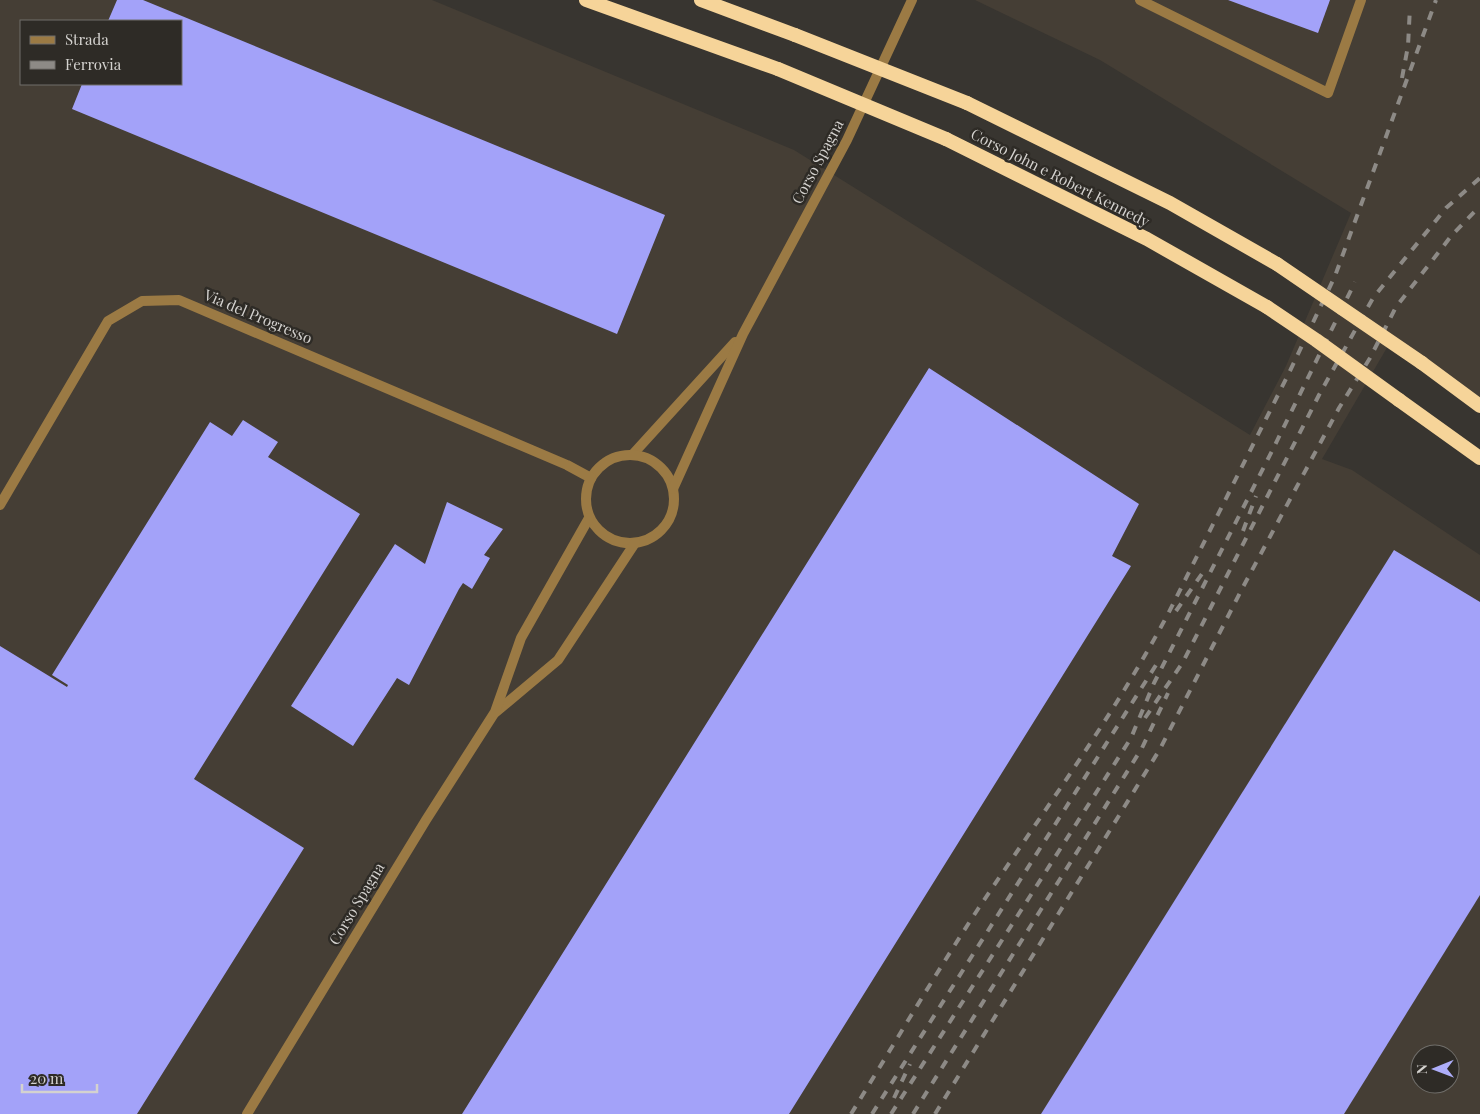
<svg xmlns="http://www.w3.org/2000/svg" width="1480" height="1114" font-family="'Playfair Display',serif">
<style>
.built{fill:#453e35;fill-rule:evenodd}
.building{fill:#a3a2f9}
.lines{fill:none;stroke-linecap:round;stroke-linejoin:round}
.service{stroke:#9b7a44;stroke-width:10}
.minor{stroke:#9b7a44;stroke-width:10}
.trunk{stroke:#f6d499;stroke-width:14}
.rail{stroke:#8d8a86;stroke-width:4;stroke-dasharray:9 9;stroke-linecap:butt}
.trunk-bridge{stroke:#f6d499;stroke-width:14}
.labels{text-anchor:middle;stroke-width:5;stroke-linejoin:round;paint-order:stroke}
.street-label{font-size:15px;fill:#d4d2cf;stroke:#2e2b26}
</style>
<rect width="100%" height="100%" fill="#383530"/>
<path class="built" d="M0 0H432L794 150 1250 435 1286 366 1351 213 1100 60 975 0H1480V399L1392 339 1322 459 1352 470 1480 555V1114H0ZM21 21H181V84H21ZM1420 1054H1450V1084H1420Z"/>
<g class="building">
<path d="M117 0H143L665 215 617 334 72 109 82 84H181V21H108Z"/>
<path d="M1228 0H1330L1318 33Z"/>
<path d="M929 368 1139 504 1112 556 1131 566 789 1114H462Z"/>
<path d="M243 420 278 442 268 457 360 514 194 779 304 848 137 1114H0V646L67 687 68 685 52 675 210 422 232 436Z"/>
<path d="M447 502 503 529 484 555 490 558 472 589 463 583 459 589 409 685 397 678 353 746 291 706 395 544 425 564Z"/>
<path d="M1394 550 1480 602V895L1344 1114H1041Z"/>
</g>
<g class="lines">
<path class="service" d="M1140 0 1328 93 1361 0"/>
<g class="minor">
<path d="M633 454 735 342"/>
<circle cx="630" cy="499" r="44"/>
<path d="M673 489 743 334 847 140 912 0"/>
<path d="M0 505 108 321 142 301 179 300 567 465 591 478"/>
<path d="M496 712 558 660 635 543"/>
<path d="M247 1114 426 820 495 712 521 638 589 518"/>
</g>
<g class="trunk">
<path d="M586 0 778 69"/>
<path d="M701 0 795 35"/>
<path d="M967 103 1170 203 1277 264"/>
<path d="M946 139 1147 239 1267 307"/>
<path d="M1422 363 1480 406"/>
<path d="M1399 400 1480 458"/>
</g>
<g class="rail">
<path d="M1402 78 1408 46 1410 7"/>
<path d="M1243 531 1256 496"/>
<path d="M1176 611 1206 568"/>
<path d="M1145 718 1183 662 1319 395 1373 298 1446 208 1480 178"/>
<path d="M894 1098 910 1064"/>
<path d="M851 1114C893 1046 934 976 978 909 1043 812 1113 717 1168 614L1289 373 1335 276 1436 0"/>
<path d="M872 1114 1156 665"/>
<path d="M891 1114 1131 738 1154 683 1272 451 1355 282"/>
<path d="M913 1114 1142 748 1168 693"/>
<path d="M935 1114 1160 749 1243 587 1339 408 1370 358 1396 307 1452 235 1480 206"/>
</g>
<g class="trunk-bridge">
<path d="M795 35 967 103"/>
<path d="M778 69 946 139"/>
<path d="M1277 264 1422 363"/>
<path d="M1267 307 1316 340 1399 400"/>
</g>
</g>
<g class="labels">
<g class="street-label">
<text transform="translate(818 162) rotate(-62)" y="5">Corso Spagna</text>
<text transform="translate(1060 178) rotate(27)" y="5">Corso John e Robert Kennedy</text>
<text transform="translate(258 317) rotate(23)" y="5">Via del Progresso</text>
<text transform="translate(357 904) rotate(-59)" y="5">Corso Spagna</text>
</g>
</g>
<rect x="20" y="20" width="162" height="65" fill="#2e2b26" stroke="#706e6a"/>
<rect x="30" y="36" width="25" height="8" fill="#9b7a44" stroke="#706e6a"/>
<text x="65" y="45" font-size="15" fill="#d4d2cf">Strada</text>
<rect x="30" y="61" width="25" height="8" fill="#8d8a86" stroke="#706e6a"/>
<text x="65" y="70" font-size="15" fill="#d4d2cf">Ferrovia</text>
<g transform="translate(1435 1069) rotate(269)"><circle r="24" fill="#2e2b26" stroke="#706e6a"/>
<path d="M0-4L9 19L0 12L-9 19Z" fill="#aeaefa"/>
<text y="-8" font-size="14" font-weight="bold" text-anchor="middle" fill="#d4d2cf">N</text>
</g>
<path d="M22 1084v8h75v-8" fill="none" stroke="#d4d2cf" stroke-width="2.5"/>
<text x="30" y="1084" font-size="15" fill="#d4d2cf" stroke="#2e2b26" stroke-width="4" paint-order="stroke">20 m</text>
</svg>
